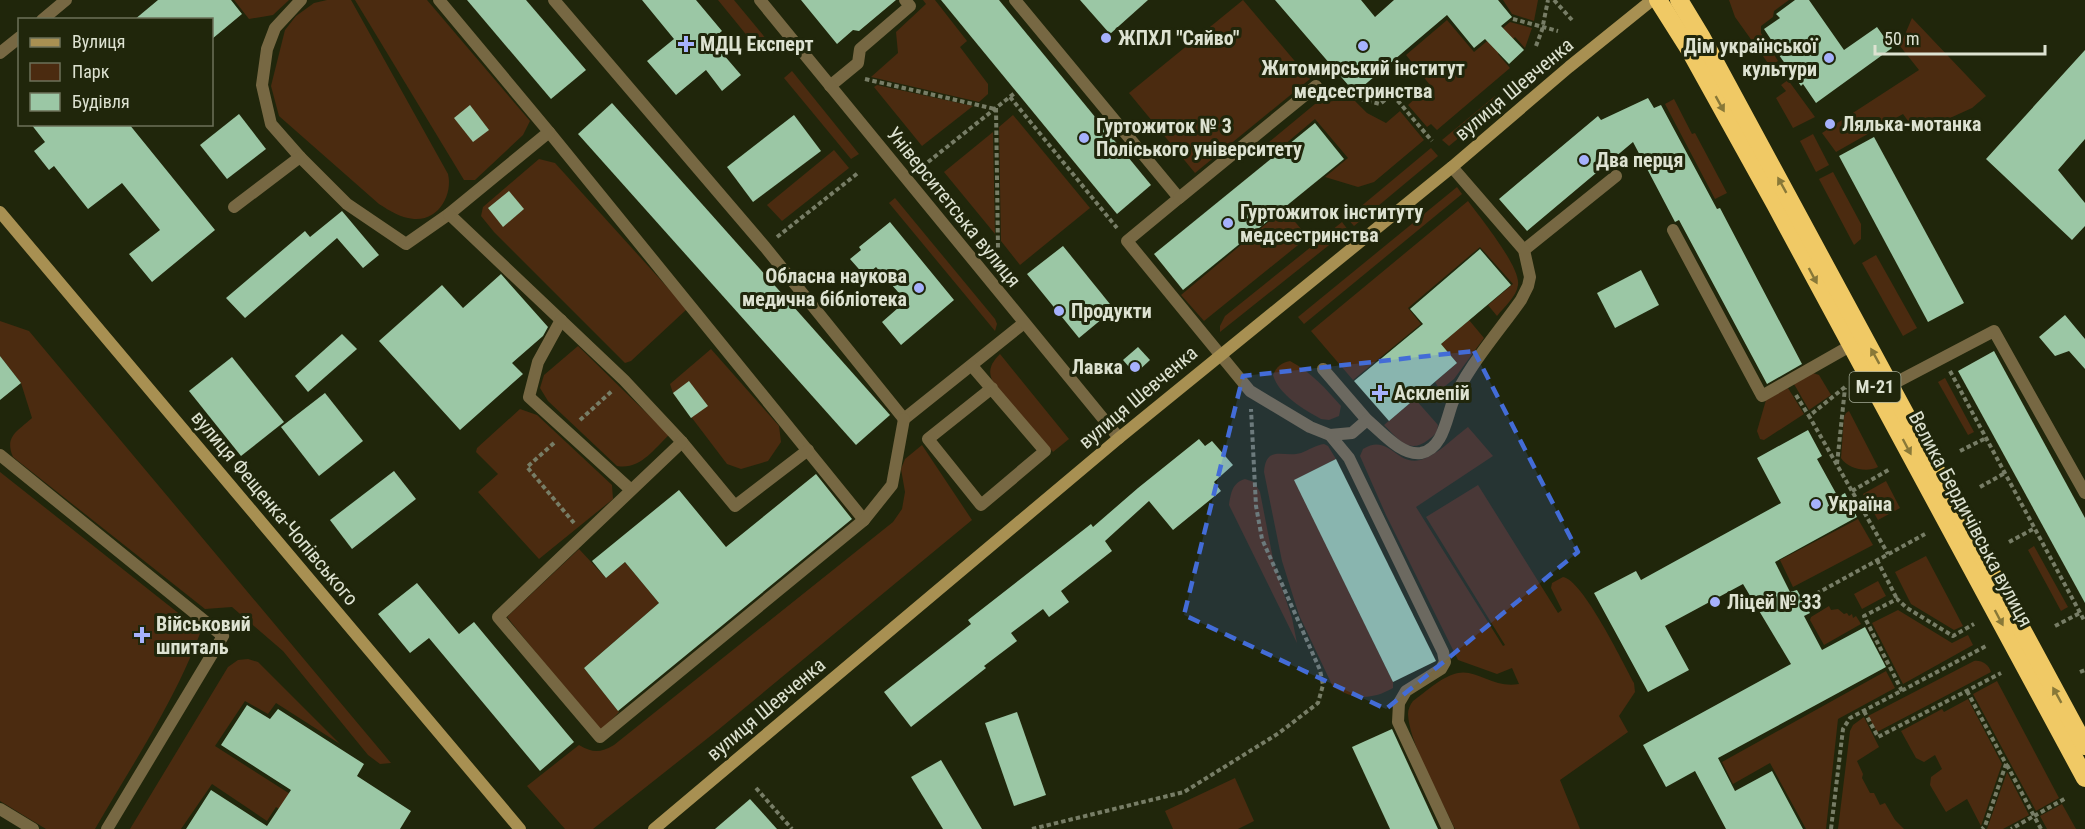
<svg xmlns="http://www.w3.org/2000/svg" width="2085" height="829" font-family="'Roboto Condensed',sans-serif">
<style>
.green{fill:#4b2b10}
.building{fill:#9bc7a5}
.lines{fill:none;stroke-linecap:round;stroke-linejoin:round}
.path{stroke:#777d66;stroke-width:4;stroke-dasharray:4.5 3;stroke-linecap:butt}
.lane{stroke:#776843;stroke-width:12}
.street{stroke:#776843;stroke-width:12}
.secondary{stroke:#a89052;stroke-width:12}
.highway{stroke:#f0c965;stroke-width:18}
.oneway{fill:#887838}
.marked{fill:#436cd7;fill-opacity:0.2;stroke:#436cd7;stroke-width:4.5;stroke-dasharray:12 8;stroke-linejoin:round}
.poi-dot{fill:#a6b1fc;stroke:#20260b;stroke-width:2}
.labels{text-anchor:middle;stroke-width:6;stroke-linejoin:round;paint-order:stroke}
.shield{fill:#20260b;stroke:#a4aa96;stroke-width:1.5}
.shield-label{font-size:18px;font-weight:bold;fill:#dde2d1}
.poi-label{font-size:20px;font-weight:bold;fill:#dde2d1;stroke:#20260b;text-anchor:start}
.street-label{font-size:20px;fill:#dde2d1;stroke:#20260b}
</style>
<rect width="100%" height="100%" fill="#20260b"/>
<g class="green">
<path d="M234 0H289L273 15 249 19Z"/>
<path d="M327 0H351L448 174C453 194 439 221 414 219 401 218 390 211 379 204L279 116 271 86 285 30 296 16 314 3Z"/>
<path d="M355 0H427L530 121 523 135 475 180H464Z"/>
<path d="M718 0H734L772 46 762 54Z"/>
<path d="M923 0H935L967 41 960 47 988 84V94L979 102 871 77 898 53 896 32 926 4Z"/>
<path d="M1243 0 1310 79 1195 173 1129 93Z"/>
<path d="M1503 0H1538L1534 21 1512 14Z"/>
<path d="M1729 0H1789L1774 11 1773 17 1761 26V33L1778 61 1770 66 1735 17Z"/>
<path d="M1912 18 1986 96 1972 108 1917 133 1903 114 1836 152 1822 133 1919 70 1900 46Z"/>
<path d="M1447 20 1474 52 1510 22 1532 28 1525 48 1515 37 1498 54 1510 68 1437 130 1431 124 1427 127 1408 105 1430 85 1406 55Z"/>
<path d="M792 71 859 154 851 159 784 78Z"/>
<path d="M1788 80 1815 117 1793 128 1776 98 1786 91 1781 85Z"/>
<path d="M877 85 973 106 922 146 874 87Z"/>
<path d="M1495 96 1501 103 1449 146 1442 140Z"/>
<path d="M1674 99 1692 134 1695 133 1727 193 1715 199 1665 104Z"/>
<path d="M1333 101H1355L1367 113 1386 123 1400 111 1424 140 1374 182 1358 187 1325 177 1348 158 1315 119 1271 156 1263 147 1315 104Z"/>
<path d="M1013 115 1090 208 1020 265 1001 241 999 127Z"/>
<path d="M993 132 995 234 944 172Z"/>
<path d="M1813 134 1829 165 1816 172 1800 141Z"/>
<path d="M1431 148 1438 156 1354 226 1347 218Z"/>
<path d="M834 150 849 168 782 221 767 205Z"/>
<path d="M539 159 555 163 687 309 631 361 625 363 494 232 481 216 483 207Z"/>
<path d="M1833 172 1861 224V239L1854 245 1819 179Z"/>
<path d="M1457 187 1462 194 1304 324 1298 317Z"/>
<path d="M895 198 995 319 997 324 995 331 889 203Z"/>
<path d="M1468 201C1479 216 1521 267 1518 285 1517 296 1504 307 1497 316L1488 305 1513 284 1480 247 1408 308 1421 324 1353 380 1311 331Z"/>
<path d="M1284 209 1308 237 1204 321 1181 295Z"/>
<path d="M1342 222 1348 230 1220 332V326L1225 316Z"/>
<path d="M1876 255 1917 328 1903 336 1862 263Z"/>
<path d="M1469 320 1484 338 1454 379 1440 390 1435 382 1457 363 1441 344Z"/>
<path d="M0 321 29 331 391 763 380 764 368 755 283 651 232 607 205 609 13 457C4 436 18 431 32 418L21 383 0 356Z"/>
<path d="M578 346 669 435C653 450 640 470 617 466L548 401 540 388 544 375Z"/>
<path d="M711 349 779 426 781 442 768 461 741 469 727 464 673 393 670 384Z"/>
<path d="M1000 354 1069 439 1053 452 997 389C988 375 987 367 1000 354Z"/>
<path d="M1290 361C1310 371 1327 390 1341 406L1339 416 1329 420 1321 419C1303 409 1279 395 1273 375 1277 366 1281 363 1290 361Z"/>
<path d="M1813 373 1819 375 1831 395 1809 410 1794 384Z"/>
<path d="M1945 378 1974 432 1968 435 1938 382Z"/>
<path d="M1788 388 1804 414 1764 440 1760 439 1757 431 1766 400Z"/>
<path d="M1415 399 1438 425C1437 433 1435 435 1428 440 1409 455 1398 439 1384 425Z"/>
<path d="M520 409 537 415 612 485 613 499 539 559 478 492 498 474 476 452 477 448Z"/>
<path d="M1849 411 1878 467C1867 473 1848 469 1841 458L1844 417 1846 413Z"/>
<path d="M1468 427 1493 456 1416 507 1503 646 1505 645 1426 517 1478 485 1558 613 1562 610 1551 588 1552 583 1563 577C1583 580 1623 663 1634 683L1635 692 1619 716 1628 732 1560 780 1580 829H1455C1442 801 1409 743 1408 714 1408 709 1410 705 1413 701 1426 692 1442 676 1458 673 1477 669 1495 689 1519 684L1512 668 1497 674 1458 660 1386 515 1360 456 1363 449C1389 433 1396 466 1420 460 1437 456 1454 437 1468 427Z"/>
<path d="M1324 444 1328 446 1336 459 1295 480 1393 682V688C1372 700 1354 700 1333 687L1299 615 1282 561 1264 472C1266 444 1284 458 1301 453 1309 450 1316 445 1324 444Z"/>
<path d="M922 445 972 520 718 730 593 829H565L527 786 579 745C593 753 600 753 614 745L893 522 902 509 905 492 901 469 905 459Z"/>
<path d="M0 472 201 631C175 701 132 765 95 829H46L0 801Z"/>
<path d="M1245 479 1254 482 1260 492 1274 564 1292 618 1297 643 1229 505C1231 493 1232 483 1245 479Z"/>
<path d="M1886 481 1900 508 1878 520 1863 494Z"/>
<path d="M1858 519 1873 545 1793 587 1780 560Z"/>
<path d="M2034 546 2068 607 2061 611 2028 550Z"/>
<path d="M579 549 606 578 625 562 659 603 584 668 619 712 600 732 507 617Z"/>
<path d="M1926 556 1963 626 1954 630 1911 604 1895 572Z"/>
<path d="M1878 581 1886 596 1862 609 1854 594Z"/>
<path d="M1829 606 1831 610 1838 609 1844 614 1847 613 1849 616 1852 614 1853 618 1856 616 1861 624 1824 645 1810 620 1811 617Z"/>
<path d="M1898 610 1952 643 1968 635 1973 645 1903 684 1872 623Z"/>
<path d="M248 659 258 662 340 744 276 703 268 714 245 701 215 746 345 829H310L276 807 267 821 212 784 181 829H130L228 667 238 660Z"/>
<path d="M1974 661C1982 660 1988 664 1991 672L1877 732 1868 716Z"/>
<path d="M1886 671 1895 688 1838 719 1826 829H1806L1770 763 1733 784 1722 762Z"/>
<path d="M1997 681 2059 798 2036 811 1973 694Z"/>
<path d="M1968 699 2002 764 1981 826 1967 799 1946 812 1930 785 1931 777 1942 769 1935 755 1924 762 1916 758 1901 731 1942 709 1944 712Z"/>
<path d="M1864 717 1879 747 1857 761 1863 774 1862 778 1870 793H1874L1880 805 1885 803 1895 820 1904 829H1838L1850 731 1853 725Z"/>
<path d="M2007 772 2029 815 2003 829H1987Z"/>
<path d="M1235 778 1254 821 1238 829H1173L1165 811Z"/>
<path d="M2062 804 2076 829H2047L2040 816Z"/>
</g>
<g class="building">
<path d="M158 0H231L242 14 212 39V20H134Z"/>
<path d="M467 0H526L586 70 551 99Z"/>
<path d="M642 0H696L722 31 711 40 741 75 722 91 706 70 676 95 647 61 674 39Z"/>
<path d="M801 0H896L859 31 853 30 837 44Z"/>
<path d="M941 0H999L1151 185 1117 214Z"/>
<path d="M1080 0H1148L1110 34Z"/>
<path d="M1275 0H1361L1375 17 1394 0H1498L1512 17 1501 26 1524 50 1509 64 1485 39 1474 48 1447 15 1355 93Z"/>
<path d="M1795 0H1809L1844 50 1877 27 1892 48 1816 103 1803 84 1801 86 1774 48 1776 47 1764 29 1780 18 1776 14Z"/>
<path d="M2085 50V139L2058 170 2085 203V226L2072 240 1986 159Z"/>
<path d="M1648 98 1654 108 1661 105 1717 209 1720 208 1802 364 1767 384 1679 220 1675 222 1633 142 1527 231 1499 199 1598 116 1601 120Z"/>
<path d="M612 103 890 415 856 445 578 134Z"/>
<path d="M470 105 489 130 473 142 454 118Z"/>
<path d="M239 114 266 149 227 179 200 145Z"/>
<path d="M794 115 821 151 753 202 727 167Z"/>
<path d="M1315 123 1344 159 1183 290 1154 254Z"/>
<path d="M31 124H129L215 230 152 282 129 254 160 230 122 183 88 209 54 166 49 170 34 151 45 142Z"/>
<path d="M1874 137 1964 303 1928 322 1839 156Z"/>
<path d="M509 191 524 209 503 227 488 208Z"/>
<path d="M342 211 379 255 363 268 337 238 245 318 226 298 305 231 310 237Z"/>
<path d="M890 222 954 300 901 345 882 322 906 301 876 267 865 276 850 259 861 250 859 247Z"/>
<path d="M1063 246 1114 309 1079 338 1027 274Z"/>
<path d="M1480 249 1511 285 1441 344 1457 363 1389 421 1354 381 1423 324 1410 309Z"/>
<path d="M1641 270 1659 305 1615 328 1597 293Z"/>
<path d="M501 274 548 327 543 336 512 363 523 374 460 430 379 341 442 285 463 308Z"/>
<path d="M2065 315 2085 339V369L2069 351 2055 356 2039 337Z"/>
<path d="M342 334 357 349 308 392 295 376Z"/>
<path d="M1138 347 1150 360 1135 374 1123 360Z"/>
<path d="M1994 351 2085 518V603L1958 371Z"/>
<path d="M0 356 21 383 0 400Z"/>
<path d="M232 357 284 422 241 456 189 391Z"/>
<path d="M689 381 708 406 691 418 673 393Z"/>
<path d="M325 393 363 441 319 476 281 427Z"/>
<path d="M1808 430 1822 456 1817 459 1838 497 1845 493 1857 517 1775 562 1790 592 1797 590 1810 613 1804 616 1822 650 1865 627 1886 667 1718 758 1735 791 1772 771 1803 829H1726L1695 771 1666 787 1643 745 1791 664 1743 584 1665 626 1689 670 1648 692 1594 593 1636 571 1641 580 1781 503 1757 458Z"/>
<path d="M1199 439 1205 446 1212 441 1233 465 1214 482 1221 491 1173 530 1149 501 1105 541 1112 551 1061 591 1069 602 1049 617 1043 609 1011 633 1017 641 984 666 986 668 911 727 884 692 971 624 968 620 1091 524 1093 527 1138 488Z"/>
<path d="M1336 459 1436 661 1393 682 1294 480Z"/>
<path d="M394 471 416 499 352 549 330 520Z"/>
<path d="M816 474 852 519 618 711 584 668 659 603 625 562 606 578 592 561 679 490 726 547Z"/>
<path d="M417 583 459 634 474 622 574 742 540 771 429 638 410 653 378 614Z"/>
<path d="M247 705 270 719 278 709 364 764 357 776 411 811 400 829H186L211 790 267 826 291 790 221 745Z"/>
<path d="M1017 712 1046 795 1014 806 985 723Z"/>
<path d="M1392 729 1438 829H1390L1352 747Z"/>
<path d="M941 760 982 829H943L911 777Z"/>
<path d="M750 799 777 829H715Z"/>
</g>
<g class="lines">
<g class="path">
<path d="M1554 0 1572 20"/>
<path d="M1513 19 1558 31"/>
<path d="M1536 46 1542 30 1548 0"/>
<path d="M865 79 995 109"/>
<path d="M1331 91 1380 104 1392 94 1432 141"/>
<path d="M1010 97 1117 228"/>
<path d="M996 108 998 249"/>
<path d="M928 162 1016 92"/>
<path d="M777 237 858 173"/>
<path d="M1950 371 2085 622"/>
<path d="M1845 387 1809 416 1888 554"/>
<path d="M1796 395 1809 416"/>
<path d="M580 420 612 391"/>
<path d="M554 443 527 467 574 523"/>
<path d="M1960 451 1986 438"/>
<path d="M1837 464 1845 388"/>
<path d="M1980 487 2005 473"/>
<path d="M1852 491 1890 469"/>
<path d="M2009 542 2035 528"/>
<path d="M1877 560 1897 599"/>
<path d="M1803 601 1925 534"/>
<path d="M2055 626 2080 613"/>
<path d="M2080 672 2085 670"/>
<path d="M1902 691 1864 616 1897 599 1907 608 1953 636 1974 624"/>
<path d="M1967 691 2006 764 1985 826 1982 829"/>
<path d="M1864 711 1878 737 2001 673"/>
<path d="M2007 765 2034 816 2011 829"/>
<path d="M756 788 792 829"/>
<path d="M1032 829 1184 792 1279 733 1318 703 1323 685 1320 670 1262 539 1256 506 1251 409"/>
<path d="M1831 829 1843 729 1850 718 1986 646"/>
<path d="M2041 829 2034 816 2066 798"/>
</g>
<g class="lane">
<path d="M554 0 765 247 904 419 1024 323"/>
<path d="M1015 0 1179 198 1127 241 1250 391 1310 427 1330 435 1349 458 1443 652 1445 662 1441 669 1406 691 1399 703 1398 722 1448 829"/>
<path d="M830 86 858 63 860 49 910 6 905 0"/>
<path d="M549 132 864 520"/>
<path d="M300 157 271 124 262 85 267 49 275 28 301 0"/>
<path d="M1179 198 1316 86"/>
<path d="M234 207 300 157 347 204 406 244 449 214 549 132 439 0"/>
<path d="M449 214 624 380 682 442 735 506 808 450"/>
<path d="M1673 230 1762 396 1850 346"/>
<path d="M1524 250 1616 176"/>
<path d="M561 320 538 362 529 397 631 490"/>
<path d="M972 366 1045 451 981 505 928 439 992 388"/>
<path d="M1323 369 1367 420"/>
<path d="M1891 385 1994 331 2085 493"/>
<path d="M1330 435 1352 433 1367 420C1381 431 1401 456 1421 453 1442 449 1446 421 1452 404 1464 371 1500 330 1521 300L1528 286 1530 277 1524 250 1452 167"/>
<path d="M682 442 498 617 600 737 864 520 892 485 904 419"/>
<path d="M0 455 223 636 107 829"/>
<path d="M0 809 33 829"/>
</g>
<g class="street">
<path d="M760 0 1119 438"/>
<path d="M42 20 66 0"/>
<path d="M0 53 20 37"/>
</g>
<g class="secondary">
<path d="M0 212 520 829"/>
<path d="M654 829 1119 438 1452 167 1569 67 1652 0"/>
</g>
<g class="highway">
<path d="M1658 0 1689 49 1775 204 2085 778"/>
<path d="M1679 0 1702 38 2085 746"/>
</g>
</g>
<defs><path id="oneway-solid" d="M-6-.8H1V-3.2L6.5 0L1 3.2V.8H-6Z" transform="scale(1.5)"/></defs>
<g class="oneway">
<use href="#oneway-solid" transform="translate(1720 104) rotate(61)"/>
<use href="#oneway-solid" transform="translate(1782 185) rotate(-119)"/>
<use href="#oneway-solid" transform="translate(1813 276) rotate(62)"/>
<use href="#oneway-solid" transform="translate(1875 356) rotate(-119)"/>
<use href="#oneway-solid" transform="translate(1907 447) rotate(62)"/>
<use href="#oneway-solid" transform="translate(1999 618) rotate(62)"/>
<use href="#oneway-solid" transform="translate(2057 695) rotate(-119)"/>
</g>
<path class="marked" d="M1474 351 1578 552 1386 709 1184 615 1243 376Z"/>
<g class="poi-dot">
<circle cx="1106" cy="38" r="6"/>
<path d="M683 35h6v6h6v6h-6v6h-6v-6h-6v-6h6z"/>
<circle cx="1363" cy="46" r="6"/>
<circle cx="1829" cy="58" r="6"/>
<circle cx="1830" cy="124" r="6"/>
<circle cx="1084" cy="138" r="6"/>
<circle cx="1584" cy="160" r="6"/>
<circle cx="1228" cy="223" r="6"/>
<circle cx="919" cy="288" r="6"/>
<circle cx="1059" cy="311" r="6"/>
<circle cx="1135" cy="367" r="6"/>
<path d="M1377 384h6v6h6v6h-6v6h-6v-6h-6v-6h6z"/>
<circle cx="1816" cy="504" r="6"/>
<circle cx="1715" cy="602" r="6"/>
<path d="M139 626h6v6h6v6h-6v6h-6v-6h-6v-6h6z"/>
</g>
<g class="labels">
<rect class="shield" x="1849.5" y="372" width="51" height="30" rx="4.5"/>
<g class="shield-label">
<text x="1875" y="393">М-21</text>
</g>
<g class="poi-label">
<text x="1118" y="45">ЖПХЛ "Сяйво"</text>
<text x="700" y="51">МДЦ Експерт</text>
<text x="1817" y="53" text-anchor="end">Дім української<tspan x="1817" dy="23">культури</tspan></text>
<text x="1363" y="75" text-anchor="middle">Житомирський інститут<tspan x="1363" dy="23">медсестринства</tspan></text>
<text x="1842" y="131">Лялька-мотанка</text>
<text x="1096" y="133">Гуртожиток № 3<tspan x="1096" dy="23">Поліського університету</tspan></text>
<text x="1596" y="167">Два перця</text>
<text x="1240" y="219">Гуртожиток інституту<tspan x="1240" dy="23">медсестринства</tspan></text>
<text x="907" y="283" text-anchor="end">Обласна наукова<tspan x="907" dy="23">медична бібліотека</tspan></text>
<text x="1071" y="318">Продукти</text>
<text x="1123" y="374" text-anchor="end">Лавка</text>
<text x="1394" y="400">Асклепій</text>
<text x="1828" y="511">Україна</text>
<text x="1727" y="609">Ліцей № 33</text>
<text x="156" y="631">Військовий<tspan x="156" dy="23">шпиталь</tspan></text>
</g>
<g class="street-label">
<text transform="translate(1514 89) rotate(-40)" y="7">вулиця Шевченка</text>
<text transform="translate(954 207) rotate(51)" y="7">Університетська вулиця</text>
<text transform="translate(1138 397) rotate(-40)" y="7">вулиця Шевченка</text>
<text transform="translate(275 508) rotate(50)" y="7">вулиця Фещенка-Чопівського</text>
<text transform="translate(1971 519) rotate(62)" y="7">Велика Бердичівська вулиця</text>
<text transform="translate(766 709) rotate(-40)" y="7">вулиця Шевченка</text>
</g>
</g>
<rect x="18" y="18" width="195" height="108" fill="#20260b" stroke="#6c715a" stroke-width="1.5"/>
<rect x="30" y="38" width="30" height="9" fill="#a89052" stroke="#6c715a" stroke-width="1.5"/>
<text x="72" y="48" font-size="18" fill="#dde2d1">Вулиця</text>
<rect x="30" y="63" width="30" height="18" fill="#4b2b10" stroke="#6c715a" stroke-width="1.5"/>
<text x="72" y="78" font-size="18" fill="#dde2d1">Парк</text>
<rect x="30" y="93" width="30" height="18" fill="#9bc7a5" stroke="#6c715a" stroke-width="1.5"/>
<text x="72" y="108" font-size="18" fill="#dde2d1">Будівля</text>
<path d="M1875 45v9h170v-9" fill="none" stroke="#dde2d1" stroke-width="3"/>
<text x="1884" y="45" font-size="18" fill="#dde2d1" stroke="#20260b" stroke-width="4.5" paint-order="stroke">50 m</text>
</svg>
